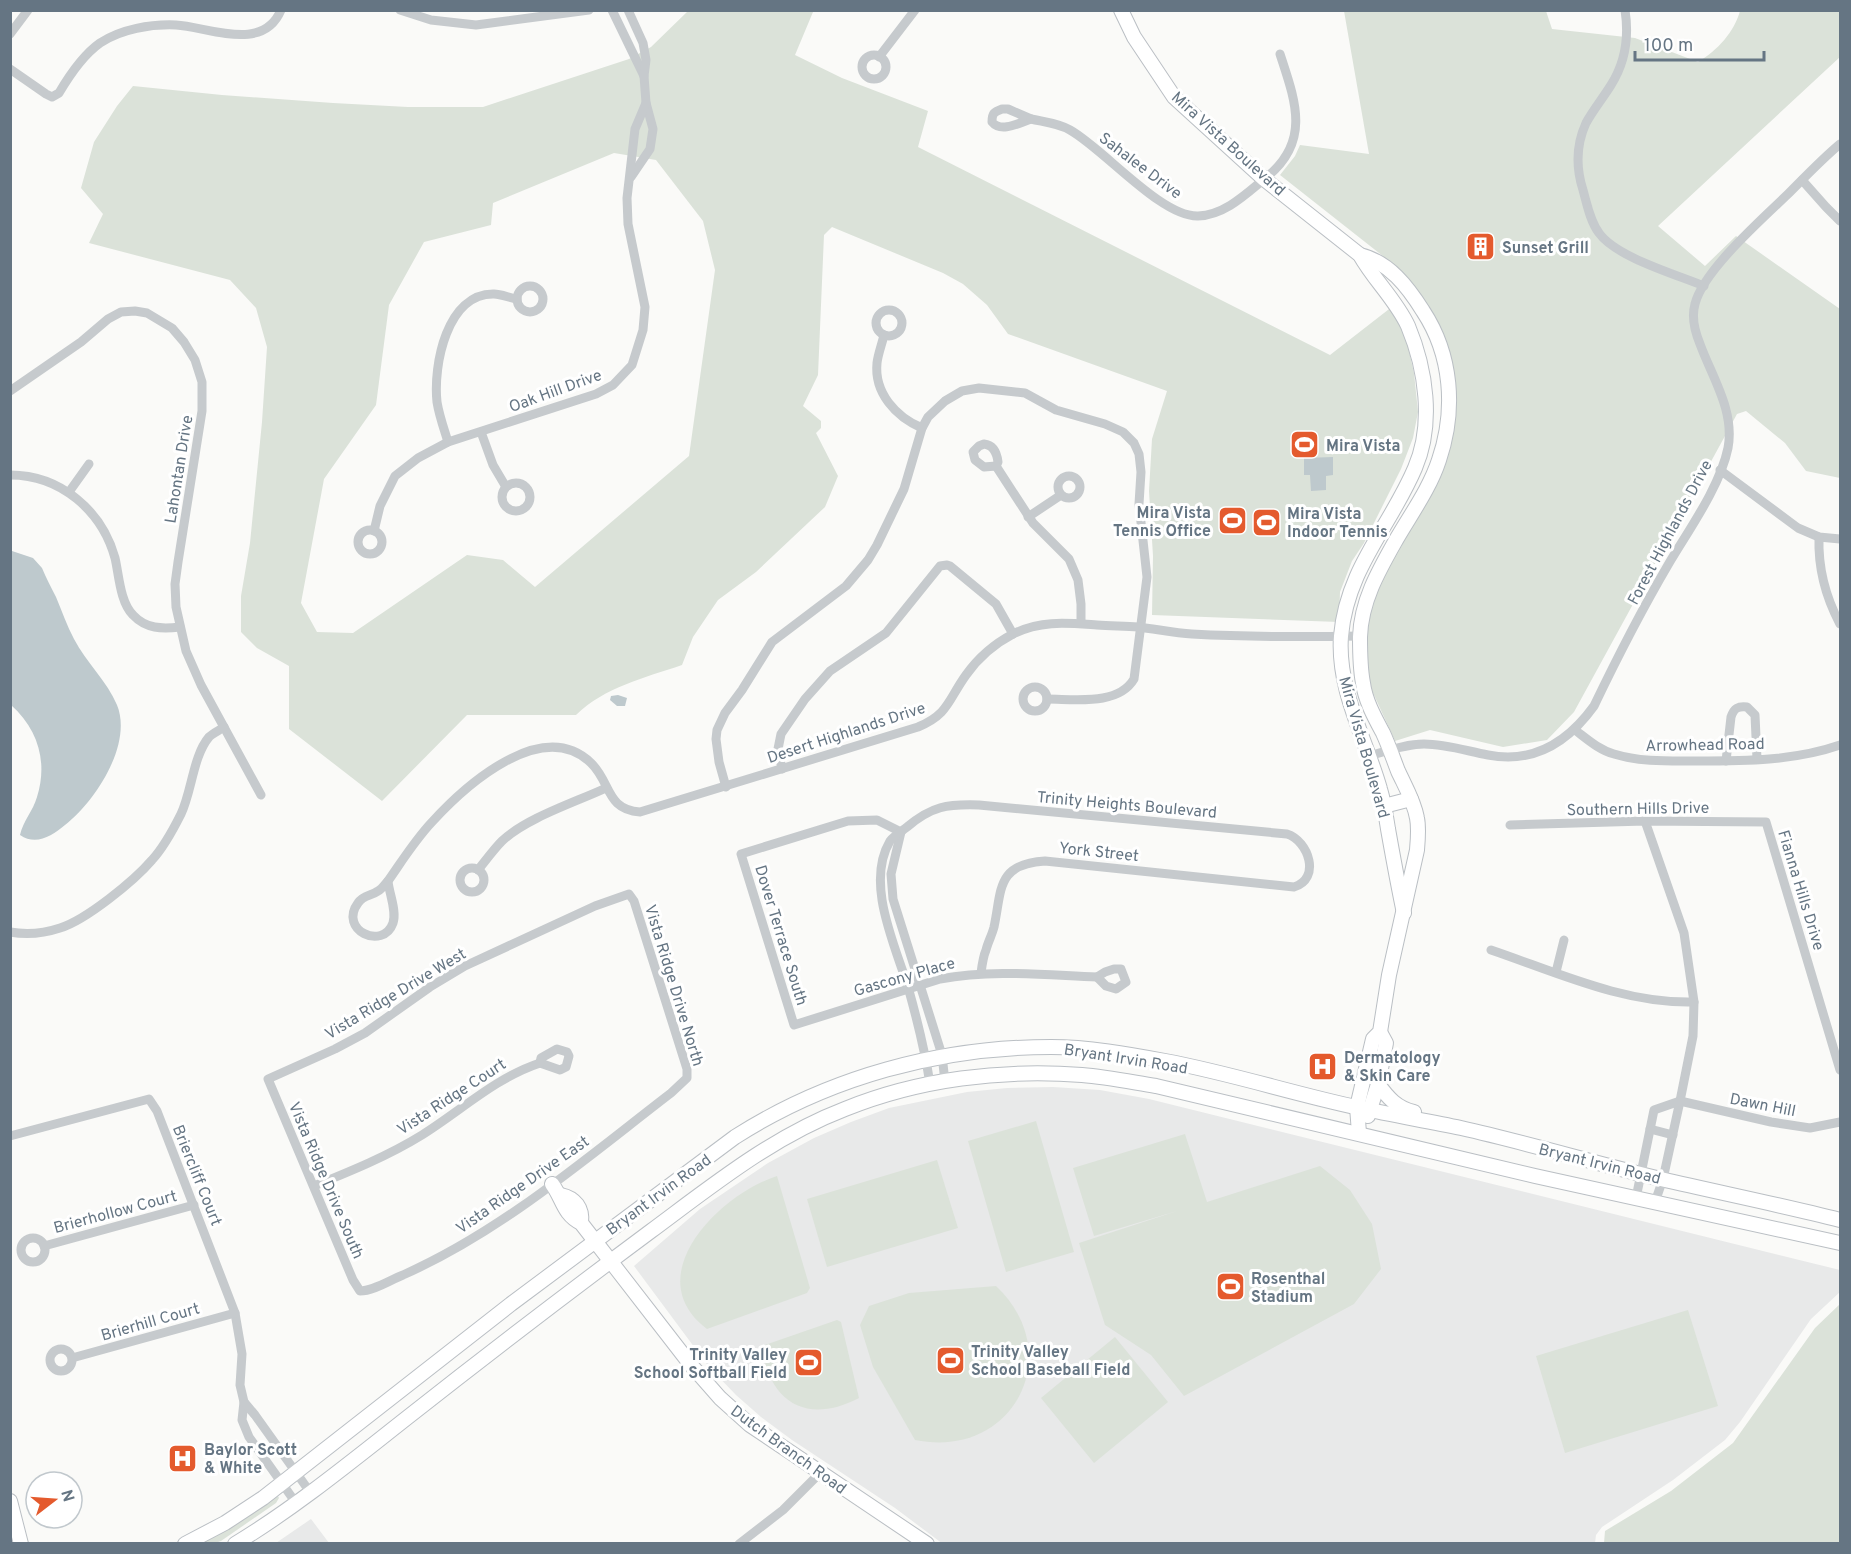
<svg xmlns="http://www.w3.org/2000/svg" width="1851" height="1554" font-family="Overpass,sans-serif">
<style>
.built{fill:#e8e9e9}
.green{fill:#dbe2d9;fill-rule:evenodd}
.water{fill:#bec9cd}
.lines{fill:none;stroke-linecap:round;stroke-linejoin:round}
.secondary-casing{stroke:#babfc4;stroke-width:16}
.street{stroke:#c6cacd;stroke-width:9}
.secondary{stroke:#fff;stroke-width:14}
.labels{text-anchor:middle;stroke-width:6;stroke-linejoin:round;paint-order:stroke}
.street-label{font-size:16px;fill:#657583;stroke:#fff}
.poi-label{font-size:16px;font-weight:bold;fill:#657583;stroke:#fff;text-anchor:start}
</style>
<rect width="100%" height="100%" fill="#fafaf8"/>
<g class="built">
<path d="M1053 1087 1100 1090 1149 1099 1840 1270V1292L1811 1319 1740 1422 1725 1440 1673 1480 1602 1527 1596 1535 1595 1543 943 1544 895 1508 792 1440 761 1417 736 1395 709 1367 634 1266 700 1209 768 1163 814 1138 851 1122 889 1108 967 1092 1007 1088Z"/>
<path d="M311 1519 329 1543H276Z"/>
</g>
<g class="green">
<path d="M688 11H818L813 12 795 55 842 78 928 111 918 147 1330 355 1393 306 1403 324 1414 373 1418 412 1413 438 1401 469 1364 543 1352 561 1340 592 1339 622 1152 615 1153 556 1149 491 1152 439 1167 391 1008 334 987 305 963 284 943 273 832 227 824 235 818 375 803 406 821 421V428L816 433 838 476 825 507 756 572 718 600 693 637 682 665C644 678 605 687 576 715H467L382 801 289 729V666L257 648 241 632V596L250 543 262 422 267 347 256 308 230 280 89 243 103 214 81 188 94 142 117 106 133 86 222 95 333 103 408 107H483L629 59 651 47ZM614 153 656 160 703 221 715 270 689 456 535 587 503 560 467 555 353 633 317 632 301 603 324 479 376 405 389 305 424 242 491 225 493 203Z"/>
<path d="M1344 11H1546L1552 29 1635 38 1698 62C1718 50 1734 32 1740 11H1840V57L1658 226 1705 266 1736 236 1840 309V478L1806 471 1785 443 1746 411 1737 414 1574 712 1547 740 1503 747 1430 730 1395 741 1369 684 1364 637 1377 586 1445 466 1452 393 1451 363 1393 264 1280 175 1295 156 1300 145 1369 154Z"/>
<path d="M1036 1121 1074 1252 1006 1272 968 1141Z"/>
<path d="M1185 1134 1207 1202 1320 1166 1350 1190 1372 1224 1381 1269 1354 1304 1184 1396 1151 1355 1105 1325 1079 1243 1177 1211 1094 1236 1073 1168Z"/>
<path d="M937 1160 958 1228 827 1267 807 1199Z"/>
<path d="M777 1176 810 1288 807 1293 707 1329C637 1276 720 1194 777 1176Z"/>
<path d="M996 1286C1068 1354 1013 1460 915 1440L873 1367 860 1325 869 1306 909 1293Z"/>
<path d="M1840 1304V1543H1604L1605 1531 1671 1491 1733 1443 1815 1328Z"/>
<path d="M1688 1310 1718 1406 1565 1453 1536 1356Z"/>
<path d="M837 1320 841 1322 859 1398C807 1425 769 1403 762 1346Z"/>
<path d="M1115 1337 1168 1402 1094 1463 1041 1398Z"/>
<path d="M278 1496 279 1498 276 1503 221 1541 215 1543 196 1544Z"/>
</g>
<g class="water">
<path d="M1333 457V475L1326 476V490L1311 491 1310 475H1304V458Z"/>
<path d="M12 551 33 558 42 568C46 578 51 587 56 597 62 611 67 626 74 639 86 662 107 681 117 705 133 744 95 802 65 825 52 836 36 846 20 835 23 821 33 811 37 797 48 762 38 729 11 705Z"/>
<path d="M618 695 627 698 625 706H617L610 700 611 696Z"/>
</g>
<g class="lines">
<defs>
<g id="secondary">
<path d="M1121 10 1134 37 1174 97 1264 179 1360 255C1374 280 1396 300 1408 326 1426 369 1434 424 1415 468 1390 527 1347 568 1341 636 1337 690 1366 739 1380 789 1384 802 1386 816 1388 829 1393 857 1398 885 1404 913"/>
<path d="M1384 806 1411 799"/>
<path d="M1378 1084C1388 1098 1397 1108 1414 1112"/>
<path d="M1368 1116 1378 1084 1386 1043 1380 1032"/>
<path d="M1359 1133 1357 1107 1373 1039 1380 1032 1389 975 1417 850C1418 839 1419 828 1417 818 1414 801 1405 786 1398 771 1393 758 1389 746 1383 733 1375 718 1365 700 1363 683 1360 668 1360 652 1360 637 1361 601 1379 570 1396 540 1411 514 1430 488 1439 460 1456 410 1452 355 1423 311 1408 287 1389 262 1360 255"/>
<path d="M552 1184C563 1199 563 1214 581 1223L691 1365 720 1398 750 1425 927 1544"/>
<path d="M561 1195C575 1198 583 1208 581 1223"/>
<path d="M10 1501 21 1544"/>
<path d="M185 1544 225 1523 263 1498 511 1304 735 1137C829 1077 940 1047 1051 1047 1088 1047 1128 1054 1165 1061 1230 1073 1294 1094 1360 1108 1393 1115 1427 1121 1461 1128 1528 1143 1594 1163 1661 1179 1721 1193 1781 1205 1840 1220"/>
<path d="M235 1544C296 1507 352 1461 408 1417 488 1354 569 1292 651 1231 713 1185 772 1137 845 1109 919 1079 1002 1069 1082 1075 1107 1077 1131 1082 1156 1086L1535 1176 1840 1243"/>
</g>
</defs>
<use href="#secondary" class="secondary-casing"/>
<g class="street">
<path d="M400 10 431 20 476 25 589 10"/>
<path d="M612 10 644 76"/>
<path d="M628 10 643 43 646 60 644 76 646 103 653 129 650 149 631 177"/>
<path d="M1625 10C1629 36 1625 63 1611 85 1603 98 1593 110 1586 123 1576 145 1576 168 1583 190 1587 204 1590 221 1599 233 1616 257 1675 274 1704 286"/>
<path d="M10 34 28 10"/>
<circle cx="874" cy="67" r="12"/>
<path d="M879 57 915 10"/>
<path d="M10 69 46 94 52 97 59 93C69 76 83 55 100 43 121 29 151 24 176 25 209 27 263 53 281 10"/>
<path d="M1002 109H1008L1031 119C1019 123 1001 133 992 122 992 113 994 112 1002 109Z"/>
<path d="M1031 119C1044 122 1058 123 1070 130 1104 149 1161 217 1198 216 1226 215 1248 192 1268 176 1311 140 1295 100 1280 54"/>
<path d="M1802 180 1826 207 1840 221"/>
<circle cx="530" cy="299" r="13"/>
<circle cx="889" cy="323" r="13"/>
<path d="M884 335C882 344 878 354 877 363 874 393 896 417 922 428"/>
<path d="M10 391 81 342 108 319 121 312 135 311 147 313 172 328 184 342 195 360 202 382V411L178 562 175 584 176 607 186 651 201 685 261 795"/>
<path d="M481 432 493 465 506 487"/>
<path d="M448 442C444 429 439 415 437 402 433 365 447 293 494 294 501 294 510 298 517 299"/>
<path d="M984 444C994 445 997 454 998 462L996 466 984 467 975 460 973 452 979 446Z"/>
<path d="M996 466 1033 523 1069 559 1078 580 1081 604V623"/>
<path d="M1720 470 1798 528 1819 537 1840 539"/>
<path d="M10 475C61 475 102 511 115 558 119 575 120 602 133 615 146 629 162 629 180 627"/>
<circle cx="1069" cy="487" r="11"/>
<circle cx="516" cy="497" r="14"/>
<path d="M69 492 89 464"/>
<path d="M1028 517 1061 495"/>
<circle cx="370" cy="542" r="12"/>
<path d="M374 531 380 506 395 476 418 458 448 442 596 394 613 385 632 365 643 330 645 307 628 224 627 198 635 129 646 103"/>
<path d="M1819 537C1818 568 1825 596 1840 624"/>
<circle cx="1035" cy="699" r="12"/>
<path d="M1575 730C1587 739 1599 750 1614 754 1640 762 1668 761 1696 761 1745 761 1794 761 1840 745"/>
<path d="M1369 756C1387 751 1406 744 1424 744 1445 744 1467 751 1488 755 1534 764 1568 742 1594 706 1617 658 1641 611 1668 565 1688 531 1720 487 1728 448 1735 411 1712 377 1700 344 1695 332 1691 318 1695 304 1703 271 1762 219 1788 194 1805 177 1822 159 1840 144"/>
<path d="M1726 761 1731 717C1734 708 1738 706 1747 707L1755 715 1757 759"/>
<path d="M782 769 778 749 781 734 805 699 830 671 886 633 940 566 947 565 950 566 996 604 1013 634"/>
<path d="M726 787 719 762 716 739 717 730 725 713 742 690 772 642 846 586 868 560 877 545 904 489 922 428 928 417 945 401 962 391 979 388 1025 393 1056 410 1105 424 1123 432 1134 443 1139 454 1141 472 1139 504 1147 577 1134 679C1118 706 1075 699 1047 699"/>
<path d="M1645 821 1684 933 1694 1002 1693 1036 1680 1101 1663 1179 1655 1202"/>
<path d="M1510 825 1645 821 1766 822 1840 1070"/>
<path d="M901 832 877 820 848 821 741 854 794 1025 940 979C992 969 1045 975 1097 977"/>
<path d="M901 832 891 874 893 899 942 1055 945 1082"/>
<circle cx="472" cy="880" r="12"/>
<path d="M478 870C486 860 494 849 502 841 526 818 576 802 606 788"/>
<path d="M388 881C402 861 415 840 432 822 465 786 542 716 591 763 611 782 606 810 640 812L918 727C949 714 948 700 966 675 978 658 994 644 1013 634 1041 620 1067 623 1097 625 1111 626 1125 626 1138 627 1156 629 1174 633 1192 634 1248 637 1304 637 1360 636"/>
<path d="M388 881C389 893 397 911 393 923 383 951 338 930 358 903 363 895 371 896 378 891 382 889 385 884 388 881Z"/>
<path d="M629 894 634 901 687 1069V1078L671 1093C585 1159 502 1231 403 1275 390 1280 374 1291 360 1291L353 1280 268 1079 335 1049 365 1033 430 987 465 966 595 906Z"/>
<path d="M10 932C27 935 45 933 60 928 86 920 134 881 152 860 164 847 173 830 181 814 192 791 193 756 209 737 213 733 220 730 224 727"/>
<path d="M1491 950C1556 972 1624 1004 1694 1002"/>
<path d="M1114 969H1121L1126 982 1116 989 1106 986 1097 977 1105 972Z"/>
<path d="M1556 972 1564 940"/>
<path d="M557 1049 567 1052 569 1056 566 1067 560 1070 540 1063 541 1058Z"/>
<path d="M930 1084C925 1051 917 1019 908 987 895 945 865 883 890 841 894 836 902 831 907 827 932 806 947 804 979 805L1287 834C1309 841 1321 879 1294 887L1045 861C996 864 1002 890 994 927 992 935 988 942 986 950 983 957 982 965 981 973"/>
<path d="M1680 1101 1771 1122 1810 1128 1840 1122"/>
<path d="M1650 1129 1673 1135"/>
<path d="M10 1136 149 1099 157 1111 235 1313 242 1354 240 1385 244 1402 242 1420 249 1437 296 1503"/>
<path d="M314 1186C351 1171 388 1156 422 1135 462 1110 495 1078 540 1063"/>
<path d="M1636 1198 1654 1110 1680 1101"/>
<circle cx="33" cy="1250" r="12"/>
<path d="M44 1246 194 1205"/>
<circle cx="61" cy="1360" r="11"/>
<path d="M72 1358 235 1313"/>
<path d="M244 1402 255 1415 310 1492"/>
<path d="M739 1544 783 1510 820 1473"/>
</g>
<use href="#secondary" class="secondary"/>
</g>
<defs>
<symbol id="building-square" viewBox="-11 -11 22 22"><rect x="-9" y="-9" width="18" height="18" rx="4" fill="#e45a2d" stroke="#fff"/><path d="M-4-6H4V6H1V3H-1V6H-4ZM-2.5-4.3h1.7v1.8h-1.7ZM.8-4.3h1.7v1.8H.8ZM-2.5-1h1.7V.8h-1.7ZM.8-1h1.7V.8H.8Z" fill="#fff"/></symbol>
<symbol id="stadium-square" viewBox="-11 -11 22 22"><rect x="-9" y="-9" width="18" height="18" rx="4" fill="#e45a2d" stroke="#fff"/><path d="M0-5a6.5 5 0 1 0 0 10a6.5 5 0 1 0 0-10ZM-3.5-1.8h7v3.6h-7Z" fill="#fff"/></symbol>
<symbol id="hospital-square" viewBox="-11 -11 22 22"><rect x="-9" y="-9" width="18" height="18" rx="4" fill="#e45a2d" stroke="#fff"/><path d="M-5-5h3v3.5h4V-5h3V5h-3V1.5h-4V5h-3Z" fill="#fff"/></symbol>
</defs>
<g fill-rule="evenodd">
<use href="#building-square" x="1464" y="230" width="33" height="33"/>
<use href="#stadium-square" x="1288" y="428" width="33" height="33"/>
<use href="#stadium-square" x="1216" y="504" width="33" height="33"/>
<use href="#stadium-square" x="1250" y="506" width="33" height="33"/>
<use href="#hospital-square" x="1306" y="1050" width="33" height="33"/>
<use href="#stadium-square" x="1214" y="1270" width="33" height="33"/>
<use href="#stadium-square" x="934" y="1344" width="33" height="33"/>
<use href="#stadium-square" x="792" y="1346" width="33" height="33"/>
<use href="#hospital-square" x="166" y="1442" width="33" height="33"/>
</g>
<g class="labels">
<g class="street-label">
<text transform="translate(1229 143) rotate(42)" y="6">Mira Vista Boulevard</text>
<text transform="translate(1141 165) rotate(37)" y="6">Sahalee Drive</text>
<text transform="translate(555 390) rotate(-20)" y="6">Oak Hill Drive</text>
<text transform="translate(178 469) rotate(-81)" y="6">Lahontan Drive</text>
<text transform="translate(1669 532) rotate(-62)" y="6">Forest Highlands Drive</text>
<text transform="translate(846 732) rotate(-18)" y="6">Desert Highlands Drive</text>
<text transform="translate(1705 744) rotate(-1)" y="6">Arrowhead Road</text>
<text transform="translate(1365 747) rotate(74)" y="6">Mira Vista Boulevard</text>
<text transform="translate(1127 804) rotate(5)" y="6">Trinity Heights Boulevard</text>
<text transform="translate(1638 808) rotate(-1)" y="6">Southern Hills Drive</text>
<text transform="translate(1099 851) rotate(6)" y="6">York Street</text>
<text transform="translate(1802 890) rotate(73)" y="6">Fianna Hills Drive</text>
<text transform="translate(782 935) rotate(73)" y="6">Dover Terrace South</text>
<text transform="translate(904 976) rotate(-16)" y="6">Gascony Place</text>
<text transform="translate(675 985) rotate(73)" y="6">Vista Ridge Drive North</text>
<text transform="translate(395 993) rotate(-31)" y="6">Vista Ridge Drive West</text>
<text transform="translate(1126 1058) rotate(9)" y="6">Bryant Irvin Road</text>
<text transform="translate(451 1096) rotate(-33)" y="6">Vista Ridge Court</text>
<text transform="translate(1763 1104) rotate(11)" y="6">Dawn Hill</text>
<text transform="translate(1600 1163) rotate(14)" y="6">Bryant Irvin Road</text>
<text transform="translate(198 1175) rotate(68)" y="6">Briercliff Court</text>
<text transform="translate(327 1180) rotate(67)" y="6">Vista Ridge Drive South</text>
<text transform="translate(522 1184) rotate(-35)" y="6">Vista Ridge Drive East</text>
<text transform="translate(658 1194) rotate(-36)" y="6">Bryant Irvin Road</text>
<text transform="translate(115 1211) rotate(-15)" y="6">Brierhollow Court</text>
<text transform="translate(150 1321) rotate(-16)" y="6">Brierhill Court</text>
<text transform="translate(789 1449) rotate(36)" y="6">Dutch Branch Road</text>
</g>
<g class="poi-label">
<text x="1502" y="253">Sunset Grill</text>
<text x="1326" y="451">Mira Vista</text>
<text x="1211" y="518" text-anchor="end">Mira Vista<tspan x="1211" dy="18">Tennis Office</tspan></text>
<text x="1287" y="519">Mira Vista<tspan x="1287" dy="18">Indoor Tennis</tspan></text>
<text x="1344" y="1063">Dermatology<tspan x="1344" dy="18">&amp; Skin Care</tspan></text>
<text x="1251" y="1284">Rosenthal<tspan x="1251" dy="18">Stadium</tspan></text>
<text x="971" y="1357">Trinity Valley<tspan x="971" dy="18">School Baseball Field</tspan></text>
<text x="787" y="1360" text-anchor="end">Trinity Valley<tspan x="787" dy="18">School Softball Field</tspan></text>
<text x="204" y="1455">Baylor Scott<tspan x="204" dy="18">&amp; White</tspan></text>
</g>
</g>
<rect width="1851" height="1554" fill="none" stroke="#657583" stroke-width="24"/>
<g transform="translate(54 1500) rotate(73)"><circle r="28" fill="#ffffff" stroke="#c1c8cd" stroke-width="1.5"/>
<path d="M0-4.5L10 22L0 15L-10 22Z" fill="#e45a2d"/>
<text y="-9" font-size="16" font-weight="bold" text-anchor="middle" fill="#657583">N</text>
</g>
<path d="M1635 51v9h129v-9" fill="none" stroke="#657583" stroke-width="3"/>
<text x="1644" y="51" font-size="18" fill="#657583" stroke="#ffffff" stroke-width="4.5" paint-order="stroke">100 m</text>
</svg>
